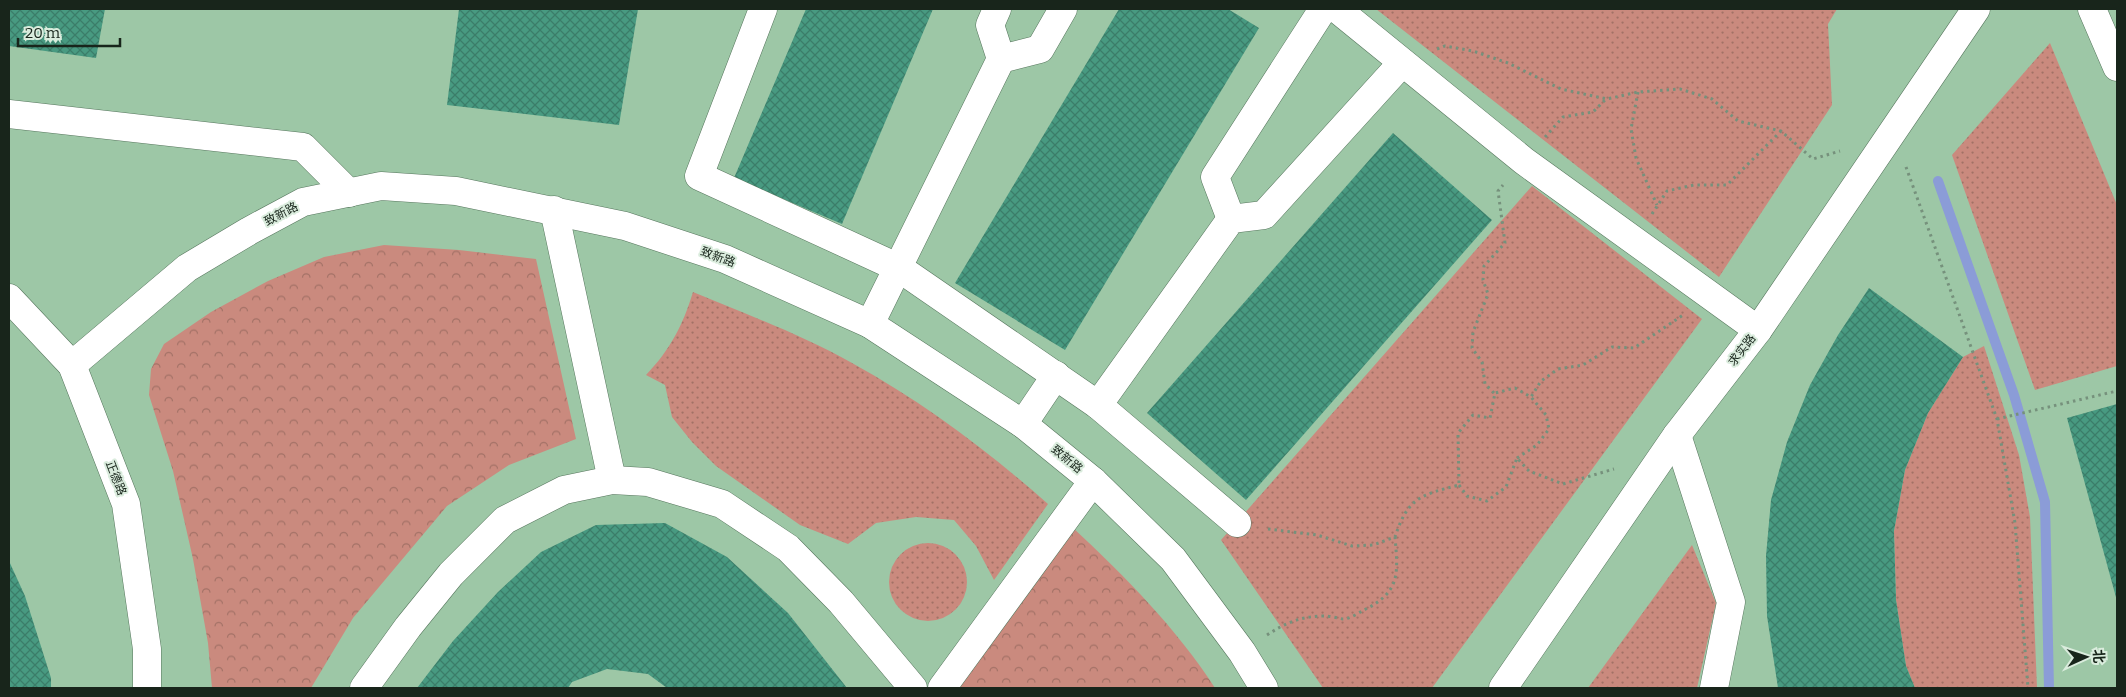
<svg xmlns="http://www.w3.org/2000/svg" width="2126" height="697" font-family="Bitter,'Noto Sans SC',serif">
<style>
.built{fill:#9dc7a6}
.grass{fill:url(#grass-dots)}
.forest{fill:url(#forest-crowns)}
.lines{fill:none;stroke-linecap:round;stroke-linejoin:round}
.stream{stroke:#8b9cd7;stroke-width:10}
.building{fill:url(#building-cross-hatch)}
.minor-casing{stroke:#56765d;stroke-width:29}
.path{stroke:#76917c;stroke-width:3;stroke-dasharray:2.5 4;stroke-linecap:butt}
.minor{stroke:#fff;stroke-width:28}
.labels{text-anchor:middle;stroke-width:4;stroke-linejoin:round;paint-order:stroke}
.street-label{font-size:12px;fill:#18251b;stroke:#daecdd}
</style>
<defs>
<pattern id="grass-dots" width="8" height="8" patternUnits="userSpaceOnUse" patternTransform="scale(1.25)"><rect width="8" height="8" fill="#ca8a7e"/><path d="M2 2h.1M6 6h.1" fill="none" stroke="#a37166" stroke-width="1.8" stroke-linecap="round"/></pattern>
<pattern id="forest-crowns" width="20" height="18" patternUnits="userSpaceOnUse" patternTransform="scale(1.25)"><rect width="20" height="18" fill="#ca8a7e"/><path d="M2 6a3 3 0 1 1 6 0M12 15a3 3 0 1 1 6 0" fill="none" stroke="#a37166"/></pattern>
<pattern id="building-cross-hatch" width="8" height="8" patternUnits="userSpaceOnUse" patternTransform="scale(1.25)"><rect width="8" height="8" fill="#489a81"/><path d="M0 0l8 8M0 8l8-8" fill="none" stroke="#3b7d69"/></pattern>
</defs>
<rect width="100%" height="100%" fill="#add0b4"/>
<rect class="built" x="9" y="9" width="2108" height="679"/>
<g class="grass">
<path d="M1376 9H1837L1828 24 1832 105 1719 277Z"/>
<path d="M2050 43 2117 205V366L2035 390 1952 155Z"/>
<path d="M1532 186 1702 319 1432 688H1323L1221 540Z"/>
<path d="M693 292C746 314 802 335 852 363 923 402 987 450 1048 504L994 580 976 546 954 520 916 517 876 523 848 544 800 525 716 466 692 442 672 417 665 385 646 375C670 350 683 325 693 292Z"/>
<path d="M1984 346 2019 455 2030 517 2037 688H1915L1906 666 1896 600 1894 531 1905 470 1928 413 1963 357Z"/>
<circle cx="928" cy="582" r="39"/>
<path d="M1692 545 1716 603 1697 688H1588Z"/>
</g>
<g class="forest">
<path d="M384 245 459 250 536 259 576 439 509 465 447 506 353 618 311 688H212L208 643 193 559 173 471 149 395 151 369 164 344 211 312 268 281 324 257Z"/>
<path d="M1072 527C1125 576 1176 628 1215 688H959Z"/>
</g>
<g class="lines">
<path class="stream" d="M1938 181 2014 395 2045 502 2049 688"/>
</g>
<g class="building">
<path d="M9 9H105L96 58 9 46Z"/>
<path d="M459 9H638L619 125 447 105Z"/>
<path d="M806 9H933L842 224 734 178Z"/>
<path d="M1119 9H1228L1259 28 1065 350 955 283Z"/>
<path d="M1393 133 1492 220 1246 500 1147 413Z"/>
<path d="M1869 288 1963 357 1928 413 1905 470 1894 531 1896 600 1906 666 1915 688H1778L1767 616 1766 556 1771 500 1787 442 1810 385 1838 335Z"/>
<path d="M2117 404V601L2067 418Z"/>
<path d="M665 523 727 557 788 613 847 688H667L648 674 607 669 572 682 568 688H417L453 641 498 592 541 552 596 525Z"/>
<path d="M9 561 25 596 51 678V688H9Z"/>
</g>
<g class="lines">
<defs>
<g id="minor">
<path d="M763 9 699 176 899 268 1098 405 1237 523"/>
<path d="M1337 9 1524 161 1758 330"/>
<path d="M2092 9 2117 67"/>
<path d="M1001 59 1040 49 1063 9"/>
<path d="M9 114 303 147 349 193"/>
<path d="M554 210 612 480"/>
<path d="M1231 219 1215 177 1323 9"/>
<path d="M9 298 72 365 126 504 147 649V688"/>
<path d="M870 324 1001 59 990 25 997 9"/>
<path d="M72 365 187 268 249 231 303 202 381 186 456 191 625 226 725 259 870 324 1023 424 1093 481 1173 559 1242 652 1264 688"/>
<path d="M1098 405 1231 219 1264 215 1402 63"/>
<path d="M1023 424 1056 375"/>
<path d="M1677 435 1731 602 1714 688"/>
<path d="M364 688 408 627 451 574 505 520 564 490 612 480 648 482 722 504 788 548 841 602 913 688"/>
<path d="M942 688 1093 481"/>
<path d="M1503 688 1677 435 1758 330 1976 9"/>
</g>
</defs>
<use href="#minor" class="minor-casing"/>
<g class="path">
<path d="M1437 49 1445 46 1473 51 1508 63 1561 89 1607 99 1638 92 1680 89 1712 99 1738 121 1781 131 1813 159 1840 151"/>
<path d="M1638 92 1631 129 1636 158 1657 205"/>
<path d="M1545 137 1563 117 1593 112 1606 99"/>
<path d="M1906 167 1997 419 2015 523 2028 688"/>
<path d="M1652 214 1667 191 1694 185H1727L1781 131"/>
<path d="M1494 393 1485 384 1482 362 1472 348 1473 332 1488 294 1483 280 1484 266 1505 243 1498 191 1503 185"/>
<path d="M1997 419 2117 391"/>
<path d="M1517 458 1537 445 1549 429 1546 415 1531 397"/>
<path d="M1459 485 1467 496 1487 501 1506 487 1517 458 1529 471 1563 484 1614 469"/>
<path d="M1268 529 1317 535 1352 546 1373 545 1395 537C1408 497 1421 495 1459 485L1458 433 1473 415 1490 418 1495 393 1515 388 1531 397 1541 381 1558 369 1583 365 1612 347 1634 348 1683 315"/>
<path d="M1267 635C1285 623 1302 616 1324 616 1330 616 1337 618 1343 619 1350 619 1358 613 1364 610 1401 592 1398 573 1395 537"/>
</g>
<use href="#minor" class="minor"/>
</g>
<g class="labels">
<g class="street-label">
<text transform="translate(281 214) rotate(-28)" y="4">致新路</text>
<text transform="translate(718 257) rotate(20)" y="4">致新路</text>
<text transform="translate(1742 350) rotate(-52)" y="4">求实路</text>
<text transform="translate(1067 459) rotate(39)" y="4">致新路</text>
<text transform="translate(116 478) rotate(69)" y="4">正德路</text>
</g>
</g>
<rect width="2126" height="697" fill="none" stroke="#18251b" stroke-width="20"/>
<g transform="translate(2086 657) rotate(87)" stroke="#daecdd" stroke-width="4" paint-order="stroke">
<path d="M0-4L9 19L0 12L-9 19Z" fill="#18251b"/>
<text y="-8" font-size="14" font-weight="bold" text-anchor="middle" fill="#18251b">北</text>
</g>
<path d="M18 38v8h102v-8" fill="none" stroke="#18251b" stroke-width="2.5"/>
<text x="25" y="38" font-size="15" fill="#18251b" stroke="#daecdd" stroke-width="4" paint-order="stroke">20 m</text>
</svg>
